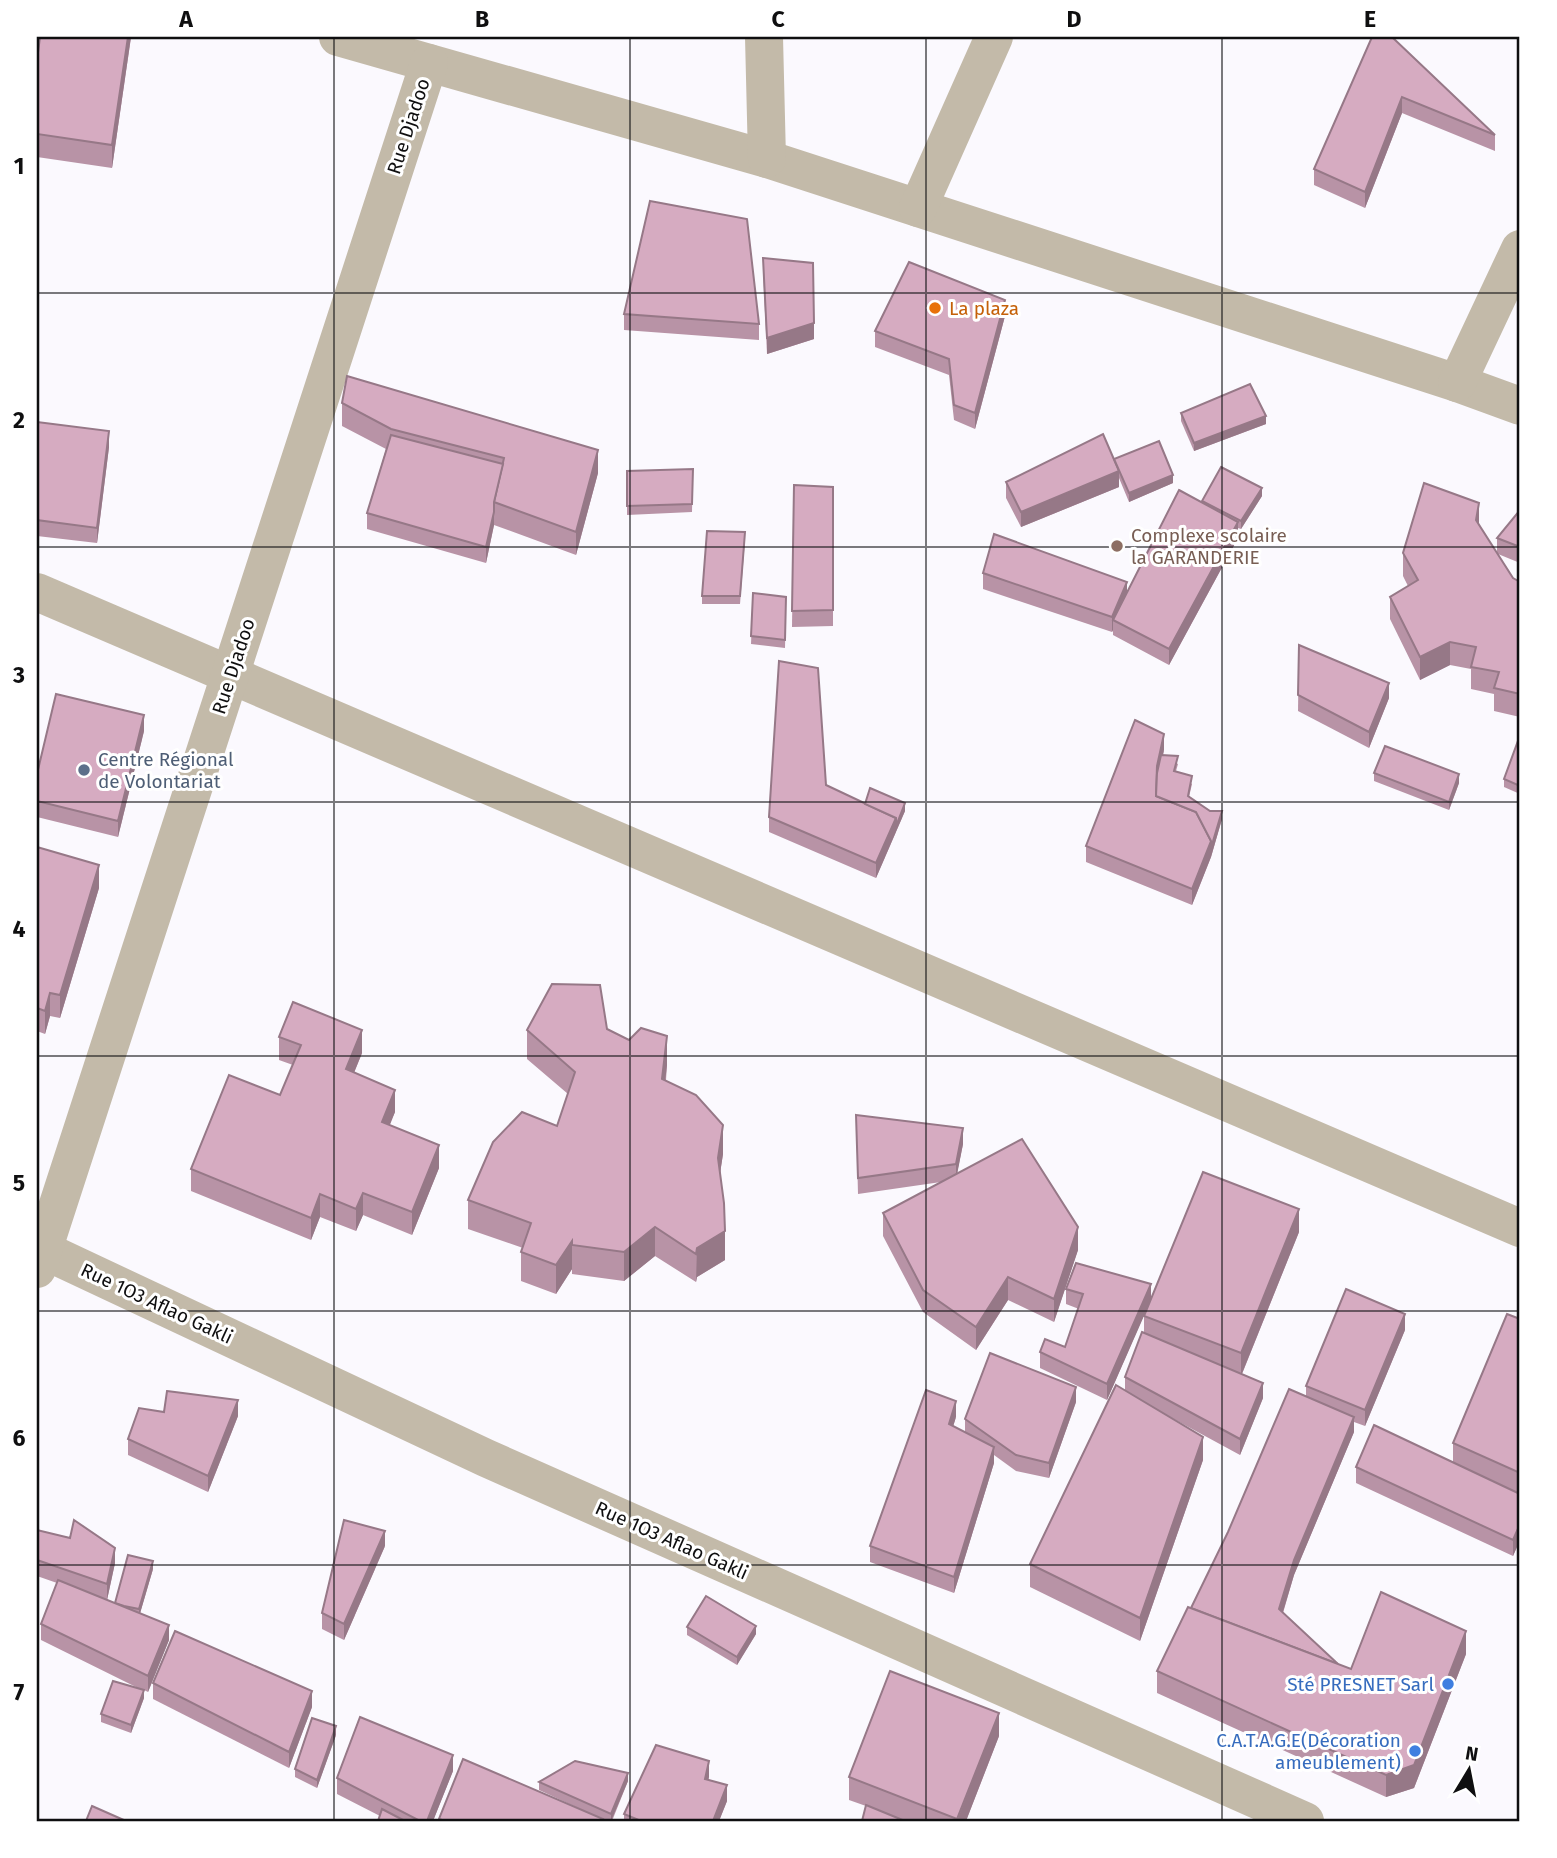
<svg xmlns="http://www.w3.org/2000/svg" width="1557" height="1858" font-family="'Fira Sans',sans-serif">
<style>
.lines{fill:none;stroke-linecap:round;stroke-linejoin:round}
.minor{stroke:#c3baa9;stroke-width:38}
.wall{fill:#b893a6}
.shaded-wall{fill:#967887}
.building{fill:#d6abc1;stroke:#967887;stroke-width:2}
.grid{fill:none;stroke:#0f0f10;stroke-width:2;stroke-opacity:0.55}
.food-dot{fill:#e8710a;stroke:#fff;stroke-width:2.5}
.education-dot{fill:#8d6e63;stroke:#fff;stroke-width:2.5}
.service-dot{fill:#5c6f8a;stroke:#fff;stroke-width:2.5}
.shop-dot{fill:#3f7fe0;stroke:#fff;stroke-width:2.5}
.labels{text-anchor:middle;stroke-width:6;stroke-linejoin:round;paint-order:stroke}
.street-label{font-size:19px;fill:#0f0f10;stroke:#fff}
.food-label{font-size:19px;fill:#c56008;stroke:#fff;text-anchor:start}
.education-label{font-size:19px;fill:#785e54;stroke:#fff;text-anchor:start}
.service-label{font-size:19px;fill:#4e5e75;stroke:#fff;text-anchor:start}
.shop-label{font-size:19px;fill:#366cbe;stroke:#fff;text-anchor:end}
.neatline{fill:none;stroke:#0f0f10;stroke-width:2.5}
.grid-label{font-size:23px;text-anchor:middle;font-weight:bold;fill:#0f0f10}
</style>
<rect width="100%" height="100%" fill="#fbf9fe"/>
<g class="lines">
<g class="minor">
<path d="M338 37 767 159 1457 383 1520 406"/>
<path d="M764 37 767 159"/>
<path d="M918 208 994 37"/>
<path d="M1457 383 1520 249"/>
<path d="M37 592 1520 1228"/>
<path d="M43 1250 486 1458 1305 1821"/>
<path d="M37 1269 429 63"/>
</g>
</g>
<g class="wall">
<path d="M40 37H131L112 168 37 157V60Z"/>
<path d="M1372 37 1495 135V151L1402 113 1365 208 1314 185V169Z"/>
<path d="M763 258 814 339 767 354 763 273Z"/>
<path d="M624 314 759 324V340L624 330Z"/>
<path d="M1005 316 975 429 954 420 949 375 875 347V331Z"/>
<path d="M342 403 598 473 576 555 494 525 486 563 367 529V513L386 449 342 426Z"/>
<path d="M1181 413 1266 424 1194 451 1181 421Z"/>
<path d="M37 422 109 447 97 543 37 536Z"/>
<path d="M1114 461 1173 483 1129 502 1119 478V487L1021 527 1006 498V482Z"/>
<path d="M693 469 692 512 627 515V471Z"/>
<path d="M794 485 833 487V626L792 627Z"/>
<path d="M1262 496 1241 529 1238 528V538L1169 665 1113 635V630L1112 632 983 589V573L1127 592 1202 503V501Z"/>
<path d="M1520 510V563L1498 554 1513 578 1520 582V717L1494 711V694L1471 689V669L1450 665 1420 680 1390 619V597L1408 586 1403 576V553L1479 525 1497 553V538Z"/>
<path d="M745 540 740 604H702V596Z"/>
<path d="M753 593 786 597 785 648 751 644Z"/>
<path d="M1299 645 1389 698 1369 748 1298 711Z"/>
<path d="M144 731 118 837 37 817V774Z"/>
<path d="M1520 739V794L1504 787V779Z"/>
<path d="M1164 750 1163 755 1178 764 1176 771 1192 784 1189 797 1222 819 1211 857 1192 905 1086 862V846Z"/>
<path d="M1374 773 1459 783 1449 810 1374 781Z"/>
<path d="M826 785 865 804 905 811 876 878 769 832V817Z"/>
<path d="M37 847 99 888 60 1018 50 1016 45 1034 37 1031Z"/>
<path d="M607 1029 667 1065 666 1080 723 1154 720 1173 725 1260 697 1277 696 1282 655 1256 624 1281 572 1274V1269L556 1294 521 1281V1252L523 1248 468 1229V1200L557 1126 568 1094 527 1059V1030Z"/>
<path d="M279 1037 362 1053 354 1073 395 1112 389 1125 439 1168 412 1235 363 1215 356 1231 320 1217 311 1240 191 1191V1169L280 1095 293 1065 279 1060Z"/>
<path d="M856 1115 963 1144 957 1173 1078 1250 1054 1322 1008 1300 976 1350 923 1312 883 1236V1213L941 1182 858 1194Z"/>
<path d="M1299 1232 1242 1374 1263 1398 1240 1455 1170 1417 1203 1460 1140 1641 1030 1587V1564L1125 1390V1377L1144 1333V1316L1147 1308 1107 1400 1040 1368V1352L1065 1347 1079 1309 1066 1304V1289L1151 1299Z"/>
<path d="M1520 1319V1540L1513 1556 1356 1483V1467L1453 1462V1443Z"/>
<path d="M1405 1330 1365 1426 1354 1422V1432L1294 1575 1283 1613 1338 1664 1351 1669 1466 1654 1414 1788 1386 1797 1157 1693V1671L1306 1396V1386Z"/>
<path d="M1076 1402 1049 1478 1016 1471 994 1455V1463L954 1593 870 1562V1546L956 1417 953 1426 965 1433V1419Z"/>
<path d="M164 1412 238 1416 208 1492 128 1455V1439Z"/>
<path d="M37 1530 115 1563 107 1600 115 1603 153 1569 140 1613 169 1640 148 1692 144 1690V1698L131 1733 101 1722V1714L140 1689 41 1640V1624L57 1583 37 1576Z"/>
<path d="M385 1546 344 1640 322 1629V1613Z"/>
<path d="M687 1627 756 1634 737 1665 687 1635Z"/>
<path d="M153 1683 312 1707 289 1768 153 1699Z"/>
<path d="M336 1735 317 1788 295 1777V1769Z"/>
<path d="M999 1736 966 1821H862L866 1806 849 1800V1777Z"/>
<path d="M453 1771 433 1821H378L380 1816 337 1794V1778Z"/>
<path d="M709 1777 708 1780 727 1801 719 1821H624V1814Z"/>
<path d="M628 1781 612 1821 603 1819V1821H439V1819L589 1813 539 1790V1782Z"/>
</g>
<g class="shaded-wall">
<path d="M128 37H131L112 168V145Z"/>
<path d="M1402 97V113L1365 208V192Z"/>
<path d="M1005 300V316L975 429V413Z"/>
<path d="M814 323V339L767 354V338Z"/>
<path d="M1266 416V424L1194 451V443Z"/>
<path d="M109 431V447L97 543V528Z"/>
<path d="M598 450V473L576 555V532Z"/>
<path d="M1119 471V487L1021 527V512Z"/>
<path d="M1173 475V483L1129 502V493Z"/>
<path d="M1262 488V496L1241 529V521Z"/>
<path d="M1479 503V526L1476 520Z"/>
<path d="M494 512V525L486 563V547Z"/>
<path d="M1238 522V538L1169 665V649Z"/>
<path d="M1127 582V597L1113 620V630L1112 632V617Z"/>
<path d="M1450 642V665L1420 680V657Z"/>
<path d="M1389 683V698L1369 748V732Z"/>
<path d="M144 715V731L118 837V821Z"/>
<path d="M1164 734V750L1157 781V766Z"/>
<path d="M1459 774V783L1449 810V802Z"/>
<path d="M905 803V811L876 878V863L896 818Z"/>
<path d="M1222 811V819L1211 857 1192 905V889Z"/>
<path d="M99 865V888L60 1018V995Z"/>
<path d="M50 993V1016L45 1034V1011Z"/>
<path d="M362 1030V1053L346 1092V1069Z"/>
<path d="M667 1036V1065L662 1107V1079Z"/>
<path d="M395 1090V1112L382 1145V1122Z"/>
<path d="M723 1125V1154L718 1187V1158Z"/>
<path d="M963 1128V1144L956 1180V1164Z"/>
<path d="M439 1145V1168L412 1235V1212Z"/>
<path d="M363 1193V1215L356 1231V1209Z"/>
<path d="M320 1194V1217L311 1240V1218Z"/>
<path d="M1299 1209V1232L1241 1376V1353Z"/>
<path d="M655 1227V1256L624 1281V1252Z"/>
<path d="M1078 1227V1250L1054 1322V1299Z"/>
<path d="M725 1231V1260L697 1277 696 1282 697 1248Z"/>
<path d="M572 1241V1269L556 1294V1265Z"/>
<path d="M1008 1277V1300L976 1350V1327Z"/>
<path d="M1151 1284V1300L1107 1400V1384Z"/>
<path d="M1405 1314V1330L1365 1426V1410Z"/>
<path d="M1263 1383V1398L1240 1455V1439Z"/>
<path d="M1076 1387V1402L1049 1478V1463Z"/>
<path d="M238 1400V1416L208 1492V1476Z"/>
<path d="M956 1401V1417L949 1440V1424Z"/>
<path d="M1354 1417V1432L1294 1575 1279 1625V1609L1294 1560Z"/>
<path d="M1203 1437V1460L1140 1641V1618Z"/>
<path d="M994 1447V1463L954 1593V1577Z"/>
<path d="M1520 1524V1540L1513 1556V1540Z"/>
<path d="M385 1531V1546L344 1640V1624Z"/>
<path d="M115 1548V1563L107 1600V1584Z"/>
<path d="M153 1561V1569L139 1617V1609Z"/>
<path d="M169 1625V1640L148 1692V1676Z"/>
<path d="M756 1626V1634L737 1665V1657Z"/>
<path d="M1466 1631V1654L1414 1788 1386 1797V1775Z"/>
<path d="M144 1690V1698L131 1733V1725Z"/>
<path d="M312 1691V1707L289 1768V1752Z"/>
<path d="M999 1713V1736L966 1821H957Z"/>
<path d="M336 1726V1735L317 1788V1780Z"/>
<path d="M453 1755V1771L433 1821H427Z"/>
<path d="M709 1761V1777L705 1795V1779Z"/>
<path d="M628 1773V1781L611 1821V1814Z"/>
<path d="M727 1785V1801L719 1821H713Z"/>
</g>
<g class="building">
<path d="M40 37H128L112 145 37 134V60Z"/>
<path d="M1372 37H1392L1495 135 1402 97 1365 192 1314 169Z"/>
<path d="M650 201 747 219 759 324 624 314Z"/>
<path d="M763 258 813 263 814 323 767 338Z"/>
<path d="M909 262 1005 300 975 413 954 405 949 359 875 331Z"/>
<path d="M347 376 598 450 576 532 494 502 504 458 391 429 342 403Z"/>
<path d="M1250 384 1266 416 1194 443 1181 413Z"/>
<path d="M37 422 109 431 97 528 37 520Z"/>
<path d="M1103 434 1119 471 1021 512 1006 482Z"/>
<path d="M391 435 503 464 494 502V512L486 547 367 513Z"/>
<path d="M1159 441 1173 475 1129 493 1114 459Z"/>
<path d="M1221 467 1262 488 1241 521 1202 501Z"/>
<path d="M693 469 692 504 627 506V471Z"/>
<path d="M1424 483 1479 503 1476 520 1513 578 1520 582V694L1494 688 1499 672 1471 667 1476 647 1450 642 1420 657 1390 597 1418 580 1403 553Z"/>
<path d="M794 485 833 487V610L792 611Z"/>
<path d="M1179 490 1238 522 1169 649 1113 620Z"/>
<path d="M1520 510V547L1497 538Z"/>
<path d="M707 531 745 532 740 596H702Z"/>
<path d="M994 534 1127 582 1112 617 983 573Z"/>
<path d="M753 593 786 597 785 640 751 636Z"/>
<path d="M1299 645 1389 683 1369 732 1298 695Z"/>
<path d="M779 661 818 668 826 785 896 818 876 863 769 817Z"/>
<path d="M56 694 144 715 118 821 37 801V774Z"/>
<path d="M1135 720 1164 734 1157 766 1156 796 1196 812 1211 841 1192 889 1086 846Z"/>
<path d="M1519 738 1520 739V786L1504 779Z"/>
<path d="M1385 746 1459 774 1449 802 1374 773Z"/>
<path d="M1161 755 1178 756 1174 771 1192 776 1188 796 1210 811H1222L1211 848V841L1196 812 1156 796 1157 773Z"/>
<path d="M870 788 905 803 896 826V818L865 804Z"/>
<path d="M37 847 99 865 60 995 50 993 45 1011 37 1008Z"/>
<path d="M552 984 600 985 607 1029 629 1040 641 1028 667 1036 662 1079 696 1095 723 1125 718 1158 724 1203 725 1231 697 1248 696 1254 655 1227 624 1252 572 1245V1241L556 1265 521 1252 531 1223 468 1200 493 1142 522 1112 557 1126 575 1072 527 1030Z"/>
<path d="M293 1002 362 1030 346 1069 395 1090 382 1122 439 1145 412 1212 363 1193 356 1209 320 1194 311 1218 191 1169 229 1075 280 1095 301 1045 279 1037Z"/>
<path d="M856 1115 963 1128 956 1164 858 1178Z"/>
<path d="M1022 1139 1078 1227 1054 1299 1008 1277 976 1327 923 1290 883 1213Z"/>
<path d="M1203 1172 1299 1209 1241 1353 1144 1316Z"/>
<path d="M1076 1263 1151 1284 1107 1384 1040 1352 1045 1339 1065 1347 1083 1294 1066 1289Z"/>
<path d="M1346 1289 1405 1314 1365 1410 1306 1386Z"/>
<path d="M1507 1314 1520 1319V1473L1453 1443Z"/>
<path d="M1142 1332 1263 1383 1240 1439 1125 1377Z"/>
<path d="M990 1353 1076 1387 1049 1463 1016 1455 965 1419Z"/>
<path d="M1116 1385 1203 1437 1140 1618 1030 1564Z"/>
<path d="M1289 1389 1354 1417 1294 1560 1279 1609 1338 1664 1191 1608 1228 1532Z"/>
<path d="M926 1390 956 1401 949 1424 994 1447 954 1577 870 1546Z"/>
<path d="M167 1391 238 1400 208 1476 128 1439 139 1408 164 1412Z"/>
<path d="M1374 1425 1520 1494V1524L1513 1540 1356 1467Z"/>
<path d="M74 1520 115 1548 107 1584 37 1560V1530L70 1538Z"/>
<path d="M344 1520 385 1531 344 1624 322 1613Z"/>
<path d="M128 1555 153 1561 139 1609 124 1606 115 1603Z"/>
<path d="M58 1580 169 1625 148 1676 41 1624Z"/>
<path d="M1381 1592 1466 1631 1414 1765 1386 1775 1157 1671 1188 1607 1351 1669Z"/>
<path d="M706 1596 756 1626 737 1657 687 1627Z"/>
<path d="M175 1631 312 1691 289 1752 153 1683Z"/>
<path d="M890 1671 999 1713 957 1819 849 1777Z"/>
<path d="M113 1681 144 1690 131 1725 101 1714Z"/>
<path d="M360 1717 453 1755 427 1821H420L337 1778Z"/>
<path d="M312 1718 336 1726 317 1780 295 1769Z"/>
<path d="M656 1745 709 1761 705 1779 727 1785 713 1821H641L624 1814Z"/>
<path d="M463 1759 603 1819 602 1821H445L439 1819Z"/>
<path d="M575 1761 628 1773 611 1814 539 1782Z"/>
<path d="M866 1805 905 1821H862Z"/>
<path d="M92 1806 126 1821H86Z"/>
<path d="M382 1809 405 1821H378Z"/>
</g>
<path class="grid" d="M334 37V1821M630 37V1821M926 37V1821M1222 37V1821M37 293H1520M37 547H1520M37 802H1520M37 1056H1520M37 1311H1520M37 1565H1520"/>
<circle class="food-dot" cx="935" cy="308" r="7"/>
<circle class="education-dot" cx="1117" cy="546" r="7"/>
<circle class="service-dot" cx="84" cy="770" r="7"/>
<g class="shop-dot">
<circle cx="1448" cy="1684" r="7"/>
<circle cx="1415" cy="1751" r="7"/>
</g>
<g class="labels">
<g class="street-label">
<text transform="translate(408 126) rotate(-72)" y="7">Rue Djadoo</text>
<text transform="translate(233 666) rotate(-72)" y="7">Rue Djadoo</text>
<text transform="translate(157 1303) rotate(25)" y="7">Rue 1O3 Aflao Gakli</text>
<text transform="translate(672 1540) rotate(24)" y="7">Rue 1O3 Aflao Gakli</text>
</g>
<g class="food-label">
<text x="949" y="315">La plaza</text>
</g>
<g class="education-label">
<text x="1131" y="542">Complexe scolaire<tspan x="1131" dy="22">la GARANDERIE</tspan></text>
</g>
<g class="service-label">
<text x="98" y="766">Centre Régional<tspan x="98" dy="22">de Volontariat</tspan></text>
</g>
<g class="shop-label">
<text x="1434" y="1691">Sté PRESNET Sarl</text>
<text x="1401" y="1747">C.A.T.A.G.E(Décoration<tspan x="1401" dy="22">ameublement)</tspan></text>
</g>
</g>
<rect width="1557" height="1858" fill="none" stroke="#ffffff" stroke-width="77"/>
<g transform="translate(1469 1770) rotate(10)" stroke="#ffffff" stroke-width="5" paint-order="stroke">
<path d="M0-5L12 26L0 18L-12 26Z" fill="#0f0f10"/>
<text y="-10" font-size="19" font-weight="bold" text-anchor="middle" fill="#0f0f10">N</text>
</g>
<rect x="38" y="38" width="1480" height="1782" class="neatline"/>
<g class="grid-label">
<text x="186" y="27">A</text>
<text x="482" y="27">B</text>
<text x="778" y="27">C</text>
<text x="1074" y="27">D</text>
<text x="1370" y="27">E</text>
<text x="19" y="174">1</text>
<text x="19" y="428">2</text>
<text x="19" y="683">3</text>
<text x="19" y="937">4</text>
<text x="19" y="1191">5</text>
<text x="19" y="1446">6</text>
<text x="19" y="1700">7</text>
</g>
</svg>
